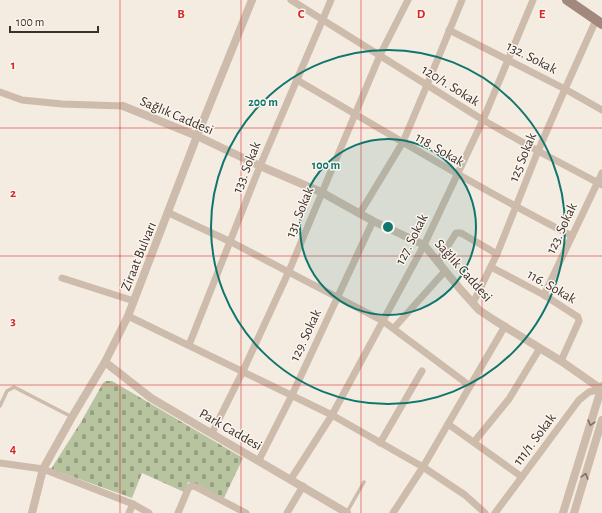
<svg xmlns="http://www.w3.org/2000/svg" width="602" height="513" font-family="'Alegreya Sans',sans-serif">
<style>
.cemetery{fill:url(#cemetery-stones)}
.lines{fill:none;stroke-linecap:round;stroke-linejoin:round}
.service{stroke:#cdbbac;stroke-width:3.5}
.minor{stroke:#cdbbac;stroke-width:7}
.tertiary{stroke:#cdbbac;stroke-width:8}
.secondary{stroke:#a18a7d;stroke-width:10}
.oneway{stroke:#7d6f65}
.grid{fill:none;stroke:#d62828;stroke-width:1;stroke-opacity:0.55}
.ring{fill:none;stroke:#0f766e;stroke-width:2}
.labels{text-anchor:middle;stroke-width:3;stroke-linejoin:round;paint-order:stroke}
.street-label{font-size:14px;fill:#3b302b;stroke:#fbf5ee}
.grid-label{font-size:13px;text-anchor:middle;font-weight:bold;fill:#d62828;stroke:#fbf5ee;stroke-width:3;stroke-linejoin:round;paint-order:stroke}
.centre{fill:#0f766e;stroke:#fbf5ee;stroke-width:2}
.ring-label{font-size:12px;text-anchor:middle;font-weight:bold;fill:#0f766e;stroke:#fbf5ee;stroke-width:3;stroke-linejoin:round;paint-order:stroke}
</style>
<defs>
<pattern id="cemetery-stones" width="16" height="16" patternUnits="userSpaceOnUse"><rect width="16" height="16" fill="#b8c4a0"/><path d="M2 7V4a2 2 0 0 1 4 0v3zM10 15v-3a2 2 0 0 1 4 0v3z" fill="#97a083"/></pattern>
</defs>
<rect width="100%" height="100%" fill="#f4ebe1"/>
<path class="cemetery" d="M106 381H112L243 458 224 498 188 482 184 492 142 473 132 498 51 469 81 422 103 383Z"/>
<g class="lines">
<g class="service">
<path d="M0 406 7 391 14 387 72 417"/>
<path d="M347 512 364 482"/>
</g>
<g class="minor">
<path d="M291 0 483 120 538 151 602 185"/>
<path d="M449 30 565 89 602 110"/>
<path d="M297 80C388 133 478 188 572 236"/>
<path d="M0 92 22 100 62 104 123 106"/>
<path d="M169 213 231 242 383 321 470 386"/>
<path d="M360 213 403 142 427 85 462 0"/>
<path d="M438 262 456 233H461L497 254"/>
<path d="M491 267 544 295 578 317 579 321 561 361"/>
<path d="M62 278 134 301"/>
<path d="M544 295 602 173"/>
<path d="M473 303 497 254 538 151 565 89 596 20"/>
<path d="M128 316 332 415 423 467 465 495 485 513"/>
<path d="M394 328 445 271"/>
<path d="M189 345 260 166 331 0"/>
<path d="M448 424 522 477"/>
<path d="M212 433 243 371 289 271 380 55 408 0"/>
<path d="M474 442 509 399 540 348"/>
<path d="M380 443 422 371"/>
<path d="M259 460 292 395 373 221"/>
<path d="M0 463 43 469 133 504 149 513"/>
<path d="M291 479 332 415 424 245 483 120 533 0"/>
<path d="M129 513 133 504"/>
<path d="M178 513 189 487 194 486 246 513"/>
<path d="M287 513 303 486"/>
<path d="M393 513 423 467 505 326"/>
<path d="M495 513 579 400 589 392 601 389 602 390"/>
</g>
<g class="tertiary">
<path d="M123 106 197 136 260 166 321 192 373 221 424 245 461 290 479 310 494 320 561 361 601 389"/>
<path d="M105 362 151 398 347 513"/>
<path d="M32 513 43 469 72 417 105 362 128 316 197 136 252 0"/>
<path d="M563 513 602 386"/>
<path d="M574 513 602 420"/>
</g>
<path class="secondary" d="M567 0 602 24"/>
</g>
<defs><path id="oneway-chevron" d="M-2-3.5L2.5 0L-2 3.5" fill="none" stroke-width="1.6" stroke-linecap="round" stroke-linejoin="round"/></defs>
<g class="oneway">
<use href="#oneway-chevron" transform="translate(591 423) rotate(107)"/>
<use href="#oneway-chevron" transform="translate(585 476) rotate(-73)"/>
</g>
<path class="grid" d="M120 0V513M241 0V513M361 0V513M482 0V513M0 128H602M0 256H602M0 385H602"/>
<circle cx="388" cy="227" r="88" fill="#0f766e" fill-opacity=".12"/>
<g class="ring">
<circle cx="388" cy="227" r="88"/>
<circle cx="388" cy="227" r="177"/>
</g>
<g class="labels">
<g class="street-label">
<text transform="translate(532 57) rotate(27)" y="5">132. Sokak</text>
<text transform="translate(451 85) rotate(32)" y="5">120/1. Sokak</text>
<text transform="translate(177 115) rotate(23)" y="5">Sağlık Caddesi</text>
<text transform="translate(440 149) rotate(30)" y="5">118. Sokak</text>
<text transform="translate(522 157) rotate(-68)" y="5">125 Sokak</text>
<text transform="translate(246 167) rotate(-68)" y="5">133. Sokak</text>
<text transform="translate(299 212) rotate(-68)" y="5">131. Sokak</text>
<text transform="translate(561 228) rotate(-65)" y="5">123. Sokak</text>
<text transform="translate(411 239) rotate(-63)" y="5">127. Sokak</text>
<text transform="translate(138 256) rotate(-68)" y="5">Ziraat Bulvarı</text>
<text transform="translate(464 270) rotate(48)" y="5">Sağlık Caddesi</text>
<text transform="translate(552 286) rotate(30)" y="5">116. Sokak</text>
<text transform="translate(305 335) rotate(-65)" y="5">129. Sokak</text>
<text transform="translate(231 429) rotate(30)" y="5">Park Caddesi</text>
<text transform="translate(534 439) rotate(-53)" y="5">111/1. Sokak</text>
</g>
</g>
<g class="grid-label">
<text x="181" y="18">B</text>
<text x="301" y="18">C</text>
<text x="421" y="18">D</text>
<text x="542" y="18">E</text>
<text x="13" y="69">1</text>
<text x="13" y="197">2</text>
<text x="13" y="325">3</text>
<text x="13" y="453">4</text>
</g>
<circle cx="388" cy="227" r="6" class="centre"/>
<g class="ring-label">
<text x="263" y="106">200 m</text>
<text x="326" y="169">100 m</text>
</g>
<path d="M10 26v6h88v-6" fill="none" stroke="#3b302b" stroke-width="2"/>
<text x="16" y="26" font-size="12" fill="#3b302b" stroke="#fbf5ee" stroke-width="3" paint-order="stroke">100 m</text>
</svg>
